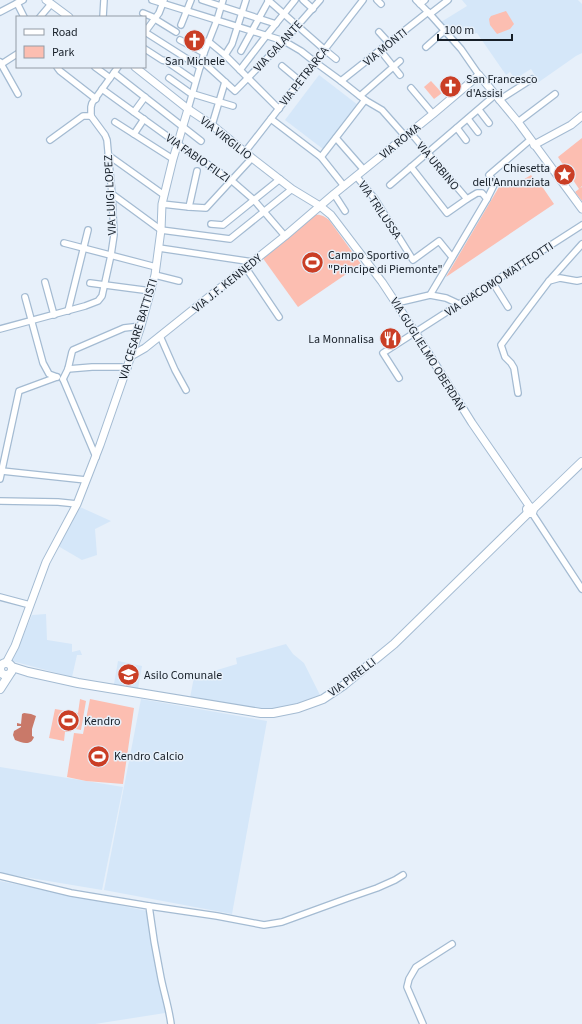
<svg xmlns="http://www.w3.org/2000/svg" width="582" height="1024" font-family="'Source Sans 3',sans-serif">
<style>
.built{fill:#d5e7f9}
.green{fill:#fcbeb1}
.water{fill:#c97969}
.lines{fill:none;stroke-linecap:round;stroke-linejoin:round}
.minor-casing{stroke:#a4bbd2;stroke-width:8}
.tertiary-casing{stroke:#a4bbd2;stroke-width:9}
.secondary-casing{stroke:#a4bbd2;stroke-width:10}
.minor{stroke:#fff;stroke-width:5.5}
.tertiary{stroke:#fff;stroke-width:7}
.secondary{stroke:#fff;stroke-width:8}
.labels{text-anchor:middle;stroke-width:3;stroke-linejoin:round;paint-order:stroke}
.street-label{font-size:12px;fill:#171f28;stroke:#e7f0fa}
.poi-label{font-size:12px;fill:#171f28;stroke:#e7f0fa;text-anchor:start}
</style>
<rect width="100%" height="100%" fill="#e7f0fa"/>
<g class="built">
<path d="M462 0H578L582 4V53L576 56 536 84 532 79 536 77 531 69 515 79 510 72 506 75 477 33 466 36 460 25 449 30 441 22 467 6Z"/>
<path d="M319 75 358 105 323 149 285 120Z"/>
<path d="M80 507 111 521 95 529 97 555 82 560 58 546Z"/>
<path d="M46 614 47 640 72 644V652L80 650 82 655H77L72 677 12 661 32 615Z"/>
<path d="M286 644 293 654 304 663 320 695 292 706 263 710 248 707 190 698 194 677 237 664 236 658Z"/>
<path d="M118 661 142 666 138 689 114 684Z"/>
<path d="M141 699 267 721 232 914 104 890Z"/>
<path d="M0 767 123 787 102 890 0 873Z"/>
<path d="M0 881 147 911 165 1013 95 1024H0Z"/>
</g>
<g class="green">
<path d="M506 11 514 24 510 29 497 34 490 25 489 19 491 16Z"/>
<path d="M431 81 442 93 434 99 424 87Z"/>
<path d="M582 138V186L580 188 582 187V201L575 192 579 189 558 157Z"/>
<path d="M531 175 534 179H537L554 204 446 277 499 187 505 182 511 187Z"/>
<path d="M315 215C321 214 325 217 329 220L361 264 298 307 262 257Z"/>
<path d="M80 699 86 701 81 730 70 728 69 732H65L64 741 49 738 55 709 78 713Z"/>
<path d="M90 699 134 708 123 784 86 781 67 777 74 733 83 734Z"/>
</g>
<path class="water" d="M24 713 31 714 36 716 32 729V736L34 737C31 746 22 743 15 740L13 735 14 731 21 727V726H17V723L21 724 22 714Z"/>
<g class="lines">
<defs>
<g id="minor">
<path d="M152 0 284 41 301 51 315 62 341 81 365 100 382 110 405 136"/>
<path d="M202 0 276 24"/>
<path d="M268 0 325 50 336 59"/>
<path d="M303 0 313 9"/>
<path d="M377 0 381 4"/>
<path d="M416 0 428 12 461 49 479 75"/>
<path d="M17 3 24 17"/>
<path d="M420 4 425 0"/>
<path d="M0 12 23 0"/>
<path d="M143 13 155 18"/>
<path d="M430 14 448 0"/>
<path d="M40 17 51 4"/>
<path d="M103 17 104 0"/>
<path d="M155 19 176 32"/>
<path d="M181 25 191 0"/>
<path d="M145 32 200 67"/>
<path d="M145 32 159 13 164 0"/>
<path d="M379 32 389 43"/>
<path d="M180 40 204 53"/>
<path d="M208 41 225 55 279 109"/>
<path d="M426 47 444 31"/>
<path d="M145 49 162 60 166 61 195 81"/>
<path d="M380 50 400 75"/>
<path d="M241 51 269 0"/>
<path d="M225 55 232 44 246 0"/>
<path d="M202 61 235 91 284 41 320 0"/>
<path d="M0 62 18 94"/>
<path d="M0 65 17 54"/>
<path d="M282 66 300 81"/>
<path d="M57 67 60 71 96 99"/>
<path d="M95 67 110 78"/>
<path d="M240 70 266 36 295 0"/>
<path d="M114 73 201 141"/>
<path d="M169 78 190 93 233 106"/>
<path d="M341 81 428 12"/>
<path d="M411 88 433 114"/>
<path d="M102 89 178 144 231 180 254 200 285 236"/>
<path d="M360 96 400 61"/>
<path d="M499 100 532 79"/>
<path d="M188 109 204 53 217 20 223 0"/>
<path d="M479 110 489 123"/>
<path d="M134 112 145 97"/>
<path d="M91 116V107L92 103 118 67"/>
<path d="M271 119 321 157 344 186"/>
<path d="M468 119 478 132"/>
<path d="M115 122 173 159"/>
<path d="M518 122 555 94"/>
<path d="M212 125 225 82"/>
<path d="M457 128 466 140"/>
<path d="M410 132 467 199 477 193H482L487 199"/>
<path d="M134 134 144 119"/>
<path d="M336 138 364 170"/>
<path d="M50 140 83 116H91"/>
<path d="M245 152 363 0"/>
<path d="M108 155 164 195"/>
<path d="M321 157 365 100"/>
<path d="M411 167 447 213 467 199"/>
<path d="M356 176 375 199 413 260 439 241 452 257"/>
<path d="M390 185 495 95"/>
<path d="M112 194 161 230 230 239 292 189"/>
<path d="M334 194 345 211"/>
<path d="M162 204 189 207 206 208 252 158"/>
<path d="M189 207 197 171"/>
<path d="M211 224 223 225 280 179"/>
<path d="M64 243 156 267"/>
<path d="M159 248 253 262"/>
<path d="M246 268 279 317"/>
<path d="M155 275 179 281"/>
<path d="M549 281 582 244"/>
<path d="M45 282 54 315"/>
<path d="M90 283 151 291"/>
<path d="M493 283 508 307"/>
<path d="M430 295 446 298 459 304"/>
<path d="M25 297 43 363 49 374 57 377"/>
<path d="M396 303 430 295 487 199 495 183 489 175 530 140"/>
<path d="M68 311 88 230"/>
<path d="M0 329 85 306 98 301 102 296 111 255 114 235 112 194 107 140 105 135 91 116"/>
<path d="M160 336 175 370 186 390"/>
<path d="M68 369 92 367H128"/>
<path d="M399 378 383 353 582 225"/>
<path d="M63 379 68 369 72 352 73 350 124 328 141 326"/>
<path d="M63 379 96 457"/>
<path d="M518 393 514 368 511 363 505 357 501 345 518 322 549 281 560 278 577 281 582 280"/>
<path d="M2 471 86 480"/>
<path d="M0 479 19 391 57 377"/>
<path d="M0 501 58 502 77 504"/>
<path d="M532 513 582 589"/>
<path d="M0 597 30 605"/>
<path d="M0 876 71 893 149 906C152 930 156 954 161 978 164 993 169 1008 171 1024"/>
<path d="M149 906 217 916 264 925 282 922 348 898 377 888 395 880 403 875"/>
<path d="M423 1024 407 987 409 979 416 967 452 944"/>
</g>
<g id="tertiary">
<path d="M46 0 69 17"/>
<path d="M135 67 188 109 212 125 252 158 292 189 320 206 331 215 382 282 415 332 472 423 530 507"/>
<path d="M534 145 571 125 582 116"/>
<path d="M131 356 145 348 285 236 334 194 433 114 479 75 518 122 582 209"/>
<path d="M6 663 15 646 46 562 77 504 100 445 131 356 141 326 155 275 161 230 162 204 173 159 188 109"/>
</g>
<g id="secondary">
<path d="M533 509 530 507 527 509 528 513H532L533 510V509L582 462"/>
<circle cx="6" cy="669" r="6"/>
<path d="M12 667 28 672 78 683 261 713H273L298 708 323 699 344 685 394 644 528 513"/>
<path d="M0 689 9 675"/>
</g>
</defs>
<use href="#minor" class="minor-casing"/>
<use href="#tertiary" class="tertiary-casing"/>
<use href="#secondary" class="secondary-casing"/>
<use href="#minor" class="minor"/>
<use href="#tertiary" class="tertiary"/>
<use href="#secondary" class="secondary"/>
</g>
<defs>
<symbol id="church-disc" viewBox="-11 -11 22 22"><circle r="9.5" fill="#ca3e25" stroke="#e7f0fa"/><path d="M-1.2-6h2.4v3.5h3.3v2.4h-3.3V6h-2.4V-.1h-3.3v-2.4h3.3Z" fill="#fff"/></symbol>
<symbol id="sight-disc" viewBox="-11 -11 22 22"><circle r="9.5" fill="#ca3e25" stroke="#e7f0fa"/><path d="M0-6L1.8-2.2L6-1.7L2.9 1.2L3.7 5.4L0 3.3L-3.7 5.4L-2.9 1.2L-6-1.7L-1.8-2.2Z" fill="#fff"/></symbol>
<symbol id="stadium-disc" viewBox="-11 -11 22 22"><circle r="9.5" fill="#ca3e25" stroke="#e7f0fa"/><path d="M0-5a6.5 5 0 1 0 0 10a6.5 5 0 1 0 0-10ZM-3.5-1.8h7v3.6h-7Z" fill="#fff"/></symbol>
<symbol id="restaurant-disc" viewBox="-11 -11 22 22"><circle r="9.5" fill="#ca3e25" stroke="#e7f0fa"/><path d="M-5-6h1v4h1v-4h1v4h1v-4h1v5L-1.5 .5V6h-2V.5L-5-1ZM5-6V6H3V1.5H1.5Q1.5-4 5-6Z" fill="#fff"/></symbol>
<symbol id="school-disc" viewBox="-11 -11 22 22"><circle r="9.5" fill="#ca3e25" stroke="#e7f0fa"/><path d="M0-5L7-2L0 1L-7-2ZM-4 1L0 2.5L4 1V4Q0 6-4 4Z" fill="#fff"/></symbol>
</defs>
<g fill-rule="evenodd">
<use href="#church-disc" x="182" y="28" width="25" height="25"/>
<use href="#church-disc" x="438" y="74" width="25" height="25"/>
<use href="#sight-disc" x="552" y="162" width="25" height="25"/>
<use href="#stadium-disc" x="300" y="250" width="25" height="25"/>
<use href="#restaurant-disc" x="378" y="326" width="25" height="25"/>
<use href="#school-disc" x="116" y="662" width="25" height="25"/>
<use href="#stadium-disc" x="56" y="708" width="25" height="25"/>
<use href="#stadium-disc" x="86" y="744" width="25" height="25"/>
</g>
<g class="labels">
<g class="street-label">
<text transform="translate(278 46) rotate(-47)" y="4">VIA GALANTE</text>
<text transform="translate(385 47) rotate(-39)" y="4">VIA MONTI</text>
<text transform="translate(304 76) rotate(-52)" y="4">VIA PETRARCA</text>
<text transform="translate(226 138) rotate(38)" y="4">VIA VIRGILIO</text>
<text transform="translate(400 141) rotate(-39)" y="4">VIA ROMA</text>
<text transform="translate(198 158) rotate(35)" y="4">VIA FABIO FILZI</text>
<text transform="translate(438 166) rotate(50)" y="4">VIA URBINO</text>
<text transform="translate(110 195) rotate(-93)" y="4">VIA LUIGI LOPEZ</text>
<text transform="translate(380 210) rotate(56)" y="4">VIA TRILUSSA</text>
<text transform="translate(499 279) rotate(-33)" y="4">VIA GIACOMO MATTEOTTI</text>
<text transform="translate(227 283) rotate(-39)" y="4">VIA J.F. KENNEDY</text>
<text transform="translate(138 329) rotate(-73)" y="4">VIA CESARE BATTISTI</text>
<text transform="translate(428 354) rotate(58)" y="4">VIA GUGLIELMO OBERDAN</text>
<text transform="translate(352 677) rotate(-37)" y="4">VIA PIRELLI</text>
</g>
<g class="poi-label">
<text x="195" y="65" text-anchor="middle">San Michele</text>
<text x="466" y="83">San Francesco<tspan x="466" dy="14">d'Assisi</tspan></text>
<text x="550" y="172" text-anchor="end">Chiesetta<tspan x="550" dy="14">dell'Annunziata</tspan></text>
<text x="328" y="259">Campo Sportivo<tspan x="328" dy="14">"Principe di Piemonte"</tspan></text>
<text x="374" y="343" text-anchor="end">La Monnalisa</text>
<text x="144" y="679">Asilo Comunale</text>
<text x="84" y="725">Kendro</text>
<text x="114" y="760">Kendro Calcio</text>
</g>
</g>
<rect x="16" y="16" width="130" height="52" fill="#e7f0fa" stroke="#949ca6"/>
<rect x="24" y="29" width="20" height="6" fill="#ffffff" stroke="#949ca6"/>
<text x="52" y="36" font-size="12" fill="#171f28">Road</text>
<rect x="24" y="46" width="20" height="12" fill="#fcbeb1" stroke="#949ca6"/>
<text x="52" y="56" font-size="12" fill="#171f28">Park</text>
<path d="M438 34v6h74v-6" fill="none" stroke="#171f28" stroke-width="2"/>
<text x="444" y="34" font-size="12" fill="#171f28" stroke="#e7f0fa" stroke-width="3" paint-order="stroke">100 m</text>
</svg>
